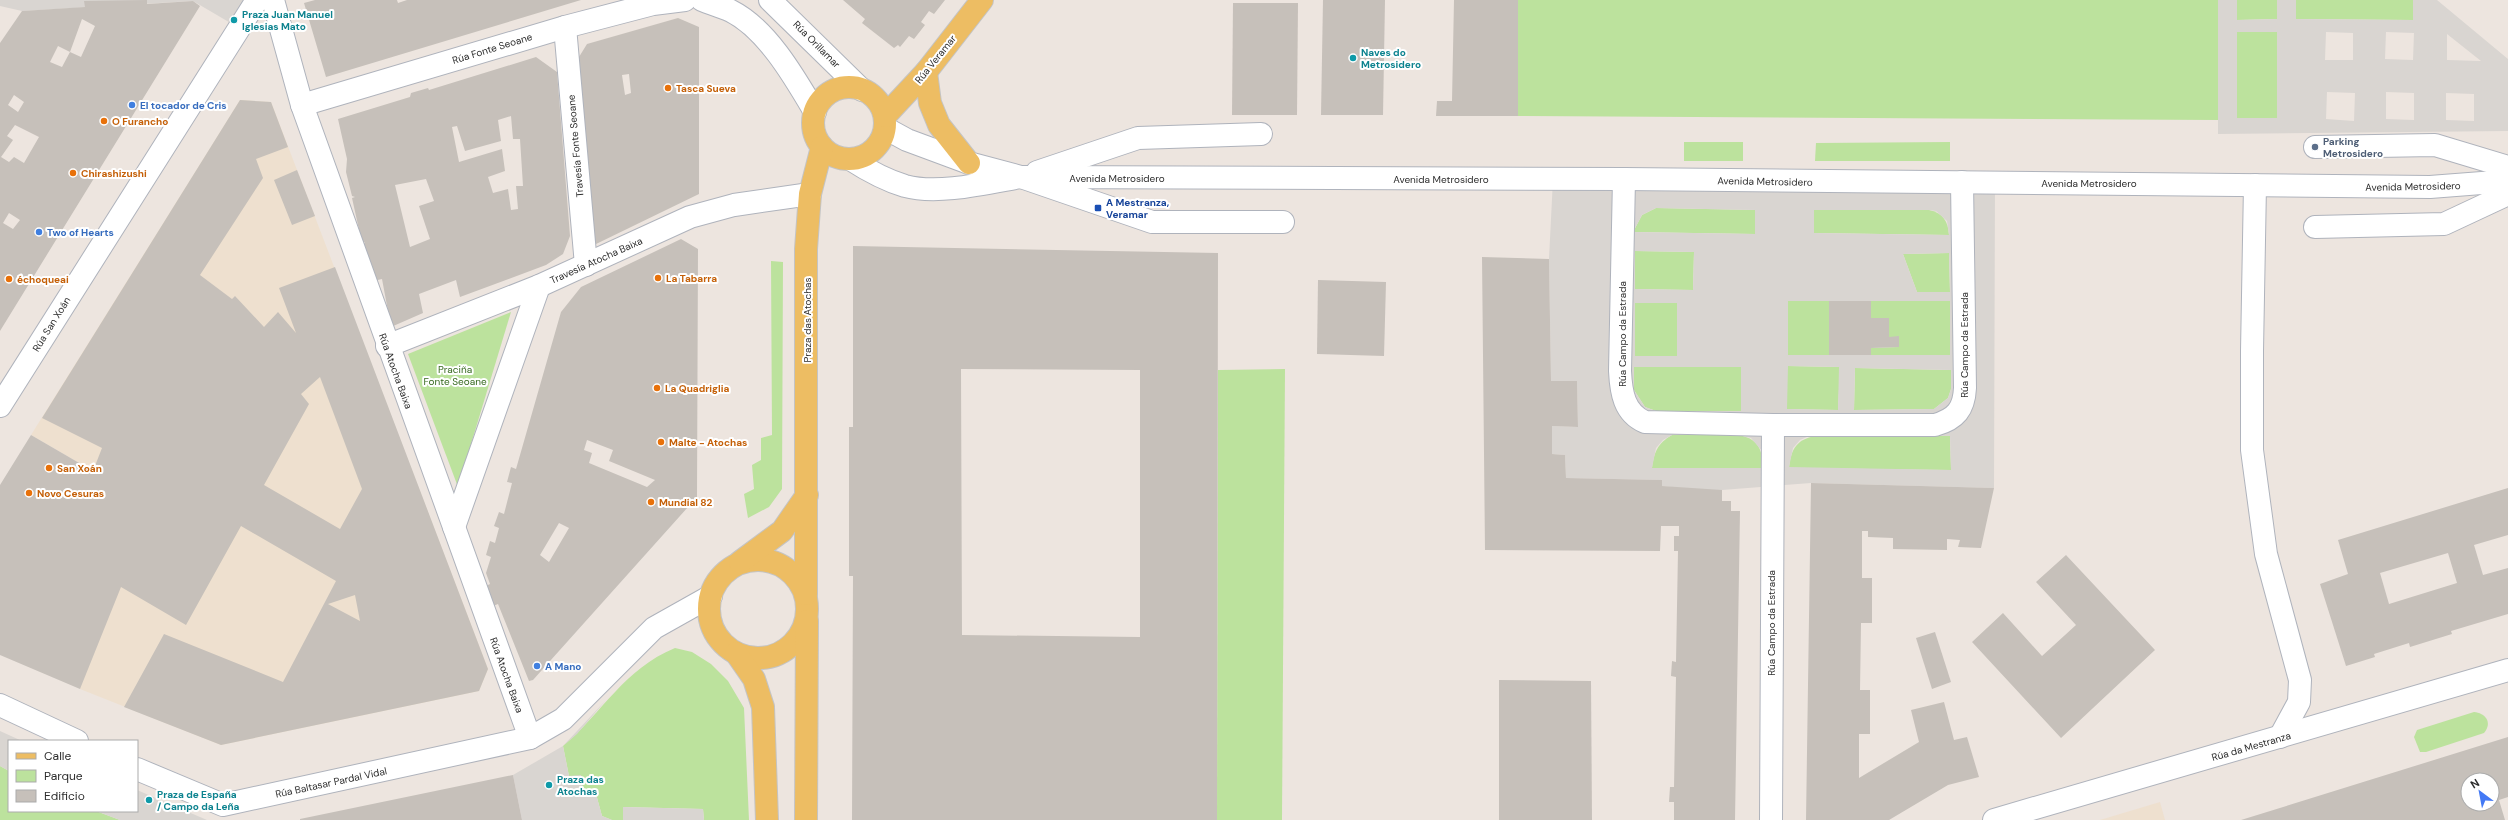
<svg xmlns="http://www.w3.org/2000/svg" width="2508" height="820" font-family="'DM Sans',sans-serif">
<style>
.education{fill:#eee0cf}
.green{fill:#bce29d}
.plaza{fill:#d9d5d1;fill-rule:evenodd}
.building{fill:#c6c0ba;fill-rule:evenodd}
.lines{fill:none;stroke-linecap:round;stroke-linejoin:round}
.minor-casing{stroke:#afb3bc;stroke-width:24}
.major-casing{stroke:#c4c4c4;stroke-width:24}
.minor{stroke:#fff;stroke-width:22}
.major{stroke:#edbd63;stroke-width:22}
.culture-dot{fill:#0f9aa8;stroke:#fff;stroke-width:1.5}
.food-dot{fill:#e8710a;stroke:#fff;stroke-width:1.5}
.shop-dot{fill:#3f7fe0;stroke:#fff;stroke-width:1.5}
.service-dot{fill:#5c6f8a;stroke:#fff;stroke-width:1.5}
.transit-dot{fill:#1a4fb4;stroke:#fff;stroke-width:1.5}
.labels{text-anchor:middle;stroke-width:4;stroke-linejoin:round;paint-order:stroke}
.culture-label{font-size:10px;font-weight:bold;fill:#0d838f;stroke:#fff;text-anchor:start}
.street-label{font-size:10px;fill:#2c2c2c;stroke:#fff}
.food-label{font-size:10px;font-weight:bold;fill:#c56008;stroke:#fff;text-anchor:start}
.shop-label{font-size:10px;font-weight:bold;fill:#366cbe;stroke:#fff;text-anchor:start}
.service-label{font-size:10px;font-weight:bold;fill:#4e5e75;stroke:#fff;text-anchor:start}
.transit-label{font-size:10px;font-weight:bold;fill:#164399;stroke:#fff;text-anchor:start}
.park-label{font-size:10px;fill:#35681d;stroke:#fff}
</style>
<rect width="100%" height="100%" fill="#ede5df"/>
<g class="education">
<path d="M240 100 271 102 488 669 479 691 221 745 80 689 93 471 31 435Z"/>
<path d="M2160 802 2165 820H2100Z"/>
</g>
<g class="green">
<path d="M1518 0H2218V120L1518 116Z"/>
<path d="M2237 0H2277V19L2237 20Z"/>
<path d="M2296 0H2413V20L2296 19Z"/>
<rect x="2237" y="32" width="40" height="86"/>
<rect x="1684" y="142" width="59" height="19"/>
<path d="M1950 142V161H1815L1816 143Z"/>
<path d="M1656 208 1755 210V234L1633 232 1642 215Z"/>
<path d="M1814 209 1929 210C1943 213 1948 221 1949 235L1814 233Z"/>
<path d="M1635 251 1694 252 1693 290 1635 289Z"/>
<path d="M1949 253 1950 292H1917L1903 254Z"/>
<path d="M771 261 783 262 782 489 769 507 748 518 744 494 754 489 752 465 761 460V438L772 435Z"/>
<rect x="1788" y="301" width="41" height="54"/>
<path d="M1871 301H1950V355H1871V348L1899 347V337H1889V318H1871Z"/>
<path d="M1678 302V356H1635V303Z"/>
<path d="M511 312 458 487 408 354Z"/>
<path d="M1787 366 1840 367 1838 410 1787 409Z"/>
<path d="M1634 367H1741V411H1656L1645 407 1634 390Z"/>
<path d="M1855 368 1951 370V389L1948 398 1934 409 1854 410Z"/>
<path d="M1285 369 1282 820H1217L1218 370Z"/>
<path d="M1672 435C1686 434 1699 434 1713 434 1739 434 1765 433 1762 468H1652C1654 452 1658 443 1672 435Z"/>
<path d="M1823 435 1950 436 1951 470 1789 468C1791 445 1800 437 1823 435Z"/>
<path d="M675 648 692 652 711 664 728 681 744 708 749 820H704L703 809 624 807 623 820H612L602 816 596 794 584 795 569 776 563 746C603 712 624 669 675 648Z"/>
<path d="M2474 712C2485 713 2493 722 2484 733L2426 752H2420L2414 737 2417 730Z"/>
<path d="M0 766 9 771V811H96L120 820H0Z"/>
</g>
<g class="plaza">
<path d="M0 0H257L239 28 193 1 22 11 0 6Z"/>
<path d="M2218 0H2237V20L2277 19V0H2296V19L2413 20V0H2437L2508 59V131L2218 134ZM2237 32H2277V118H2237ZM2326 32 2353 33V60H2325ZM2386 32 2414 33 2413 60 2385 59ZM2447 34 2481 61 2447 60ZM2327 92 2355 93 2354 121 2326 119ZM2386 92 2414 93V120L2386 119ZM2446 93 2474 94V121L2446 120Z"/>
<path d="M1553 179 1995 183 1994 488 1811 483 1709 491 1662 486 1661 480 1566 478 1565 455 1552 454V426L1578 427 1577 381H1551L1549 259ZM1656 208 1755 210V234L1633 232 1642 215ZM1814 210H1929L1936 211 1947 221 1949 235 1814 233ZM1635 251 1694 252 1693 290 1635 289ZM1949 253 1950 292H1917L1903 254ZM1788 301H1950V355H1788ZM1635 303H1677V356H1635ZM1788 366 1839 367 1838 410 1787 409ZM1634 367H1741V411H1656L1645 407 1634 390ZM1855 368 1951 370V389L1948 398 1934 409 1854 410ZM1672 435 1734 434 1751 438 1762 451V468H1652L1656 448 1663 440ZM1823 435 1950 436 1951 470 1789 467 1793 448 1800 440 1809 436Z"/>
<path d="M606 700 577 734 563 746 569 776 581 775 584 795 596 794 602 816 612 820H522L513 775 563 746Z"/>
<path d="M0 731 22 741H9V771L0 766Z"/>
<path d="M137 790 207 820H120L96 811H137Z"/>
<path d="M623 807 703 809 704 820H623Z"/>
</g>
<g class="building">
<path d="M147 0V4L193 1 200 6 0 331V43L22 11 85 7 84 1ZM82 19 95 26 81 57 70 52 62 67 50 62 58 46 70 52ZM14 95 24 102 18 112 8 105ZM15 125 39 137 24 163 14 157 9 162 1 157 13 140 7 136ZM9 213 20 220 13 229 3 223Z"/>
<path d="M315 0H397L398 3 407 0H581L326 77 304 3Z"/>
<path d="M843 0H945L934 14 929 11 921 22 925 25 914 39 909 36 900 47 898 45 894 48 862 23 865 19Z"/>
<path d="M1323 0H1385L1383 115H1321Z"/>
<path d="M1454 0H1518V116H1436L1437 101H1452Z"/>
<path d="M1233 3H1298L1297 115H1232Z"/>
<path d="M678 18 699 27V194L594 245 579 57 587 44ZM629 74 631 93 625 95 622 75Z"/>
<path d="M536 57 557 72 570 236 563 254 546 265 460 297 456 280 419 294 423 313 391 327 382 279 373 281 363 245 365 242 362 243 352 198 355 197 352 196 346 172 347 159 338 119 410 97 411 93 428 88 429 90ZM511 116 513 139H520L523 186H516L518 209 511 210 508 189 493 193 488 177 505 171 502 149 459 162 452 127 457 126 465 151 501 141 498 120ZM426 179 434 201 419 206 430 239 410 247 395 185Z"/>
<path d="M240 100 271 102 288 147 256 159 263 178 200 275 232 299 235 296 264 327 278 312 296 333 279 288 335 267 488 669 479 691 221 745 124 707 164 634 283 682 336 581 241 526 186 625 121 587 80 689 0 655V485L31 435 93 471 102 448 42 418ZM320 377 362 489 340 529 264 485 309 404 301 394ZM355 595 360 621 328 604Z"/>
<path d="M297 170 315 216 292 225 274 180Z"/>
<path d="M681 239 698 249 697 497 533 680 529 681 498 604 493 606 486 586 490 584 486 573 491 557 486 555 490 541 495 543 499 528 494 526 499 512 504 514 512 483 507 482 511 467 516 469 561 312 581 287ZM587 440 613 450 609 461 655 480 647 487 589 463 592 453 584 450ZM559 523 569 528 549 562 540 555Z"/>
<path d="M853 246 1218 253 1217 820H852L853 576H849V427H853ZM961 369 1140 370V637L962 635Z"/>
<path d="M1482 257 1549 259 1551 381H1577L1578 427 1552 426V454L1565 455 1566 478 1662 480V486L1722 490V501H1731V511H1740L1735 820H1674V802H1669L1670 787H1674L1676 677 1671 676 1672 661 1676 662 1678 551H1674V536H1679V526H1661L1660 551 1485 550Z"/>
<path d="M1318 280 1386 282 1384 356 1317 354Z"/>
<path d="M1829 301H1871V318H1889V337L1899 336V347L1871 348V355H1829Z"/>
<path d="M1811 483 1994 488 1981 548 1958 547 1960 540 1947 539V550L1893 549V538L1868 537V531H1862V578H1872V623H1861L1860 690H1870V734H1859V778L1919 742 1911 710 1944 702 1954 740 1967 737 1979 777 1948 785 1889 820H1806Z"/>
<path d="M2508 488V535L2474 545 2483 575 2508 568V614L2451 631 2452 634 2410 647 2409 643 2374 654 2375 657 2346 666 2320 584 2348 574 2338 540ZM2448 553 2457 583 2389 604 2380 573Z"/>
<path d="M2066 555 2155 650 2061 738 1972 642 2003 613 2042 656 2076 625 2036 582Z"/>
<path d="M1935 632 1951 682 1932 689 1916 638Z"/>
<path d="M1499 680 1591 681 1592 820H1499Z"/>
<path d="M2508 737V797L2499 800 2505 820H2241ZM2468 780H2492V804H2468Z"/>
<path d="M513 775 522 820H300V819Z"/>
</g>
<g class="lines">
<defs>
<g id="minor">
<path d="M273 0 302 105 530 738"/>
<path d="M702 0C711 4 721 6 731 11 767 29 795 78 815 112"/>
<path d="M770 0 862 90"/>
<path d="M565 27 586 265"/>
<path d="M302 105 565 27 653 4 685 0"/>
<path d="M885 128 907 140 969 163 1021 177 1152 222H1283"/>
<path d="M2315 147 2435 145 2508 167"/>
<path d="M850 159C867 170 885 180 905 186 938 195 987 183 1021 177L1624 179 2430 187 2508 181"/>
<path d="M1037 172 1138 138 1261 134"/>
<path d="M1624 179 1620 371C1621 392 1624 413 1645 422L1773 425H1935C1956 419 1964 409 1965 388L1962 182"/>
<path d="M2255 185 2252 351V450L2266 554 2300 680 2299 702 2280 737"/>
<path d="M2315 227 2444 224 2508 194"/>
<path d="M387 346 539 286 690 217 734 205 810 194"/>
<path d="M0 406 257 0"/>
<path d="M454 527 539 286"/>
<path d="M0 705 77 741"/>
<path d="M137 769 223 805 530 738 563 719 654 628 711 596"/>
<path d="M1771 820 1773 425"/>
<path d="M1994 820 2508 670"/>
</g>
<g id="major">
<path d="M926 72 930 103 939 125 969 163"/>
<circle cx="849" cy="123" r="36"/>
<path d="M885 116 926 72 982 0"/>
<circle cx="758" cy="609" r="49"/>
<path d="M740 562 782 531 807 495"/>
<path d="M806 594V249L810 194 822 147"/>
<path d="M736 653 754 679 763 707 767 820"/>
<path d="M806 820 807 621"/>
</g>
</defs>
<use href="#minor" class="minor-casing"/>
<use href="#major" class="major-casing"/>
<use href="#minor" class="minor"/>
<use href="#major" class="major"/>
</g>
<g class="culture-dot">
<circle cx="234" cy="20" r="4"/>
<circle cx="1353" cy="58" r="4"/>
<circle cx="549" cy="785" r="4"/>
<circle cx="149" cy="800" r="4"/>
</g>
<g class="food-dot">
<circle cx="668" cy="88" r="4"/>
<circle cx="104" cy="121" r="4"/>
<circle cx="73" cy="173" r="4"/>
<circle cx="658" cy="278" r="4"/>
<circle cx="9" cy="279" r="4"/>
<circle cx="657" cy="388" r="4"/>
<circle cx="661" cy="442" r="4"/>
<circle cx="49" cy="468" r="4"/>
<circle cx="29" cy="493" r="4"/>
<circle cx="651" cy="502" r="4"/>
</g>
<g class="shop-dot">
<circle cx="132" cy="105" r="4"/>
<circle cx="39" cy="232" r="4"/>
<circle cx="537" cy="666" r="4"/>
</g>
<circle class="service-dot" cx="2315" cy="147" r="4"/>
<rect class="transit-dot" x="1094" y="204" width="8" height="8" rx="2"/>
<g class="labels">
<g class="culture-label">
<text x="242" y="18">Praza Juan Manuel<tspan x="242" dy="12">Iglesias Mato</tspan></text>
<text x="1361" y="56">Naves do<tspan x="1361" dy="12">Metrosidero</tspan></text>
<text x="557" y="783">Praza das<tspan x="557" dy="12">Atochas</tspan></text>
<text x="157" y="798">Praza de España<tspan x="157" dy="12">/ Campo da Leña</tspan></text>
</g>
<g class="street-label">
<text transform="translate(817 44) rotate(45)" y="4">Rúa Orillamar</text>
<text transform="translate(492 48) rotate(-17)" y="4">Rúa Fonte Seoane</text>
<text transform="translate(935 59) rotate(-51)" y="4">Rúa Veramar</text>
<text transform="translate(575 146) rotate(-95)" y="4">Travesía Fonte Seoane</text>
<text x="1117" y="182">Avenida Metrosidero</text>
<text x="1441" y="183">Avenida Metrosidero</text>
<text transform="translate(1765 181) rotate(1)" y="4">Avenida Metrosidero</text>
<text x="2089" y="187">Avenida Metrosidero</text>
<text transform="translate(2413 186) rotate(-1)" y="4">Avenida Metrosidero</text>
<text transform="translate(596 260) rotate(-24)" y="4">Travesía Atocha Baixa</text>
<text transform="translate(807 320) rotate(-90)" y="4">Praza das Atochas</text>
<text transform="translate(51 324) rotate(-58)" y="4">Rúa San Xoán</text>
<text transform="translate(1622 334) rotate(-90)" y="4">Rúa Campo da Estrada</text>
<text transform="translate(1964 345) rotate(-90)" y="4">Rúa Campo da Estrada</text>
<text transform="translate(396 371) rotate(70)" y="4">Rúa Atocha Baixa</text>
<text transform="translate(1771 623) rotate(-90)" y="4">Rúa Campo da Estrada</text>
<text transform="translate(507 675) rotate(70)" y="4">Rúa Atocha Baixa</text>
<text transform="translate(2251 746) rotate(-16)" y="4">Rúa da Mestranza</text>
<text transform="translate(331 782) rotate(-12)" y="4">Rúa Baltasar Pardal Vidal</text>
</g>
<g class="food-label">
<text x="676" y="92">Tasca Sueva</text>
<text x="112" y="125">O Furancho</text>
<text x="81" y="177">Chirashizushi</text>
<text x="666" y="282">La Tabarra</text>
<text x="17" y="283">échoqueai</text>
<text x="665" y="392">La Quadriglia</text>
<text x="669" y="446">Malte - Atochas</text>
<text x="57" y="472">San Xoán</text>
<text x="37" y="497">Novo Cesuras</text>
<text x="659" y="506">Mundial 82</text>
</g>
<g class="shop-label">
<text x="140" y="109">El tocador de Cris</text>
<text x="47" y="236">Two of Hearts</text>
<text x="545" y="670">A Mano</text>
</g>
<g class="service-label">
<text x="2323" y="145">Parking<tspan x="2323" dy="12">Metrosidero</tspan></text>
</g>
<g class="transit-label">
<text x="1106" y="206">A Mestranza,<tspan x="1106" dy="12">Veramar</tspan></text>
</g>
<g class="park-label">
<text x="455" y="373">Praciña<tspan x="455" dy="12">Fonte Seoane</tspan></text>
</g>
</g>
<rect x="8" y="740" width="130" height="72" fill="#ffffff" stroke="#ababab"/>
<rect x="16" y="753" width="20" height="6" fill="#edbd63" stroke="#ababab"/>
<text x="44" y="760" font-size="12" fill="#2c2c2c">Calle</text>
<rect x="16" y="770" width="20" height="12" fill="#bce29d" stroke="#ababab"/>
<text x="44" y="780" font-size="12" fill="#2c2c2c">Parque</text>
<rect x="16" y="790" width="20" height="12" fill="#c6c0ba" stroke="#ababab"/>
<text x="44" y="800" font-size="12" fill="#2c2c2c">Edificio</text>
<g transform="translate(2480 792) rotate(328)"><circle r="19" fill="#ffffff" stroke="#ababab"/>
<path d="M0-3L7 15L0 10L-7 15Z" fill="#4379f5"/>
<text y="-6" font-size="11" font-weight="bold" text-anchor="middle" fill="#2c2c2c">N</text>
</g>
</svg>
